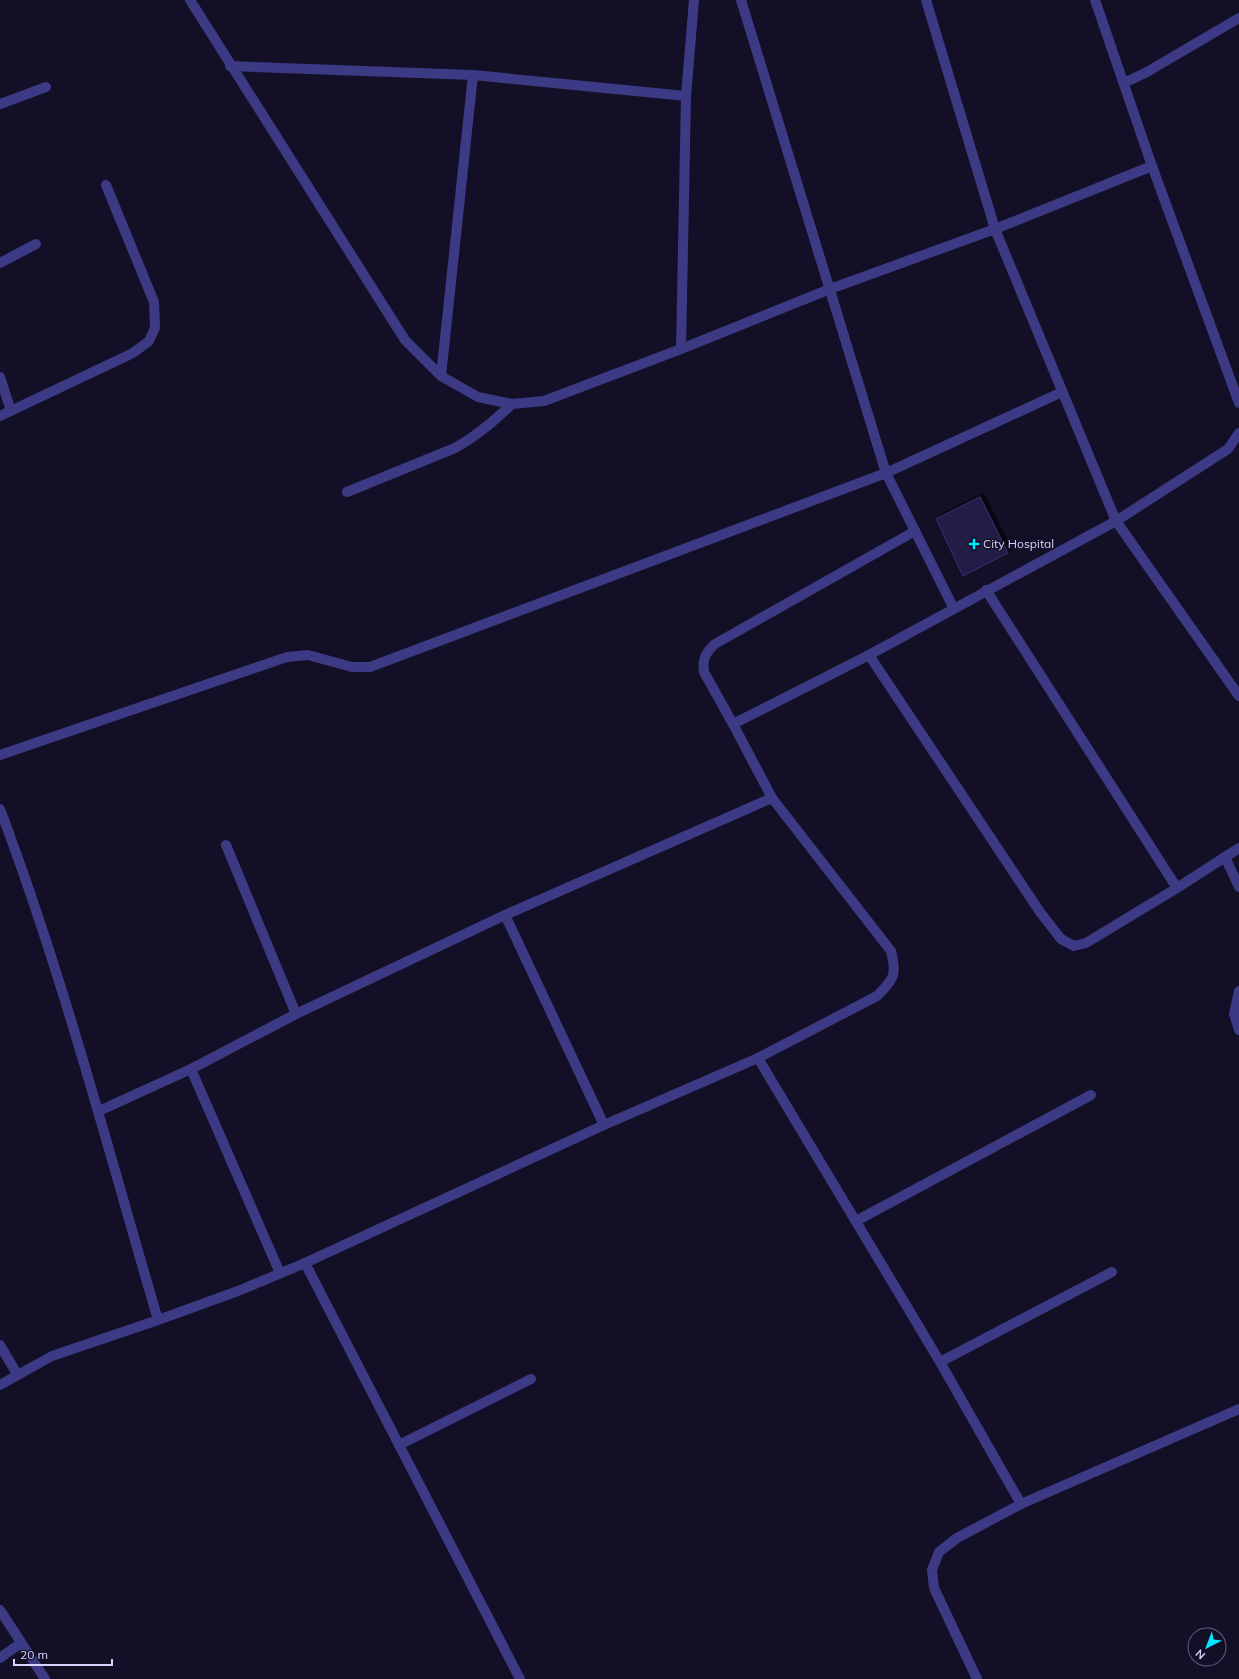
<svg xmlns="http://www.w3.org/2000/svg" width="1239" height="1679" font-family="Mulish,sans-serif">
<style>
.building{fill:#241b47;stroke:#3b2d73;filter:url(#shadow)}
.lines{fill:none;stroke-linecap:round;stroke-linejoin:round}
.minor{stroke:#3d3a85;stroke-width:10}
.poi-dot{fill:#00e5ff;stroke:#130f26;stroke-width:1.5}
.labels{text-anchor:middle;stroke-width:3;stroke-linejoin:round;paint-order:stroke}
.poi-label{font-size:12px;fill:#d9d4ff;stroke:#130f26;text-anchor:start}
</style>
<defs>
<filter id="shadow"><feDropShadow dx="3.5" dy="-3.5" stdDeviation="0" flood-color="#0009"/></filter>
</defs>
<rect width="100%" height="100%" fill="#130f26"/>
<path class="building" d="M980 497 1008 553 963 576 936 519Z"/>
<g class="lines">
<g class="minor">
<path d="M190 0 405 340 441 376 478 397 512 404 544 401 681 349 830 289 995 229 1152 166"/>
<path d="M926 0 995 229 1116 521 1239 696"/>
<path d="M1095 0 1152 166 1239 403"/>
<path d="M230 66 473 75 686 96 681 349"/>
<path d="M1124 83 1147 72 1239 18"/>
<path d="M686 96 694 0"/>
<path d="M0 104 46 87"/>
<path d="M0 263 36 244"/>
<path d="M441 376 473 75"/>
<path d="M0 377 11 411"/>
<path d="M0 416 133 353 149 341 155 328 154 302 106 185"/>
<path d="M347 492 455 448C477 436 494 421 512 404"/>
<path d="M986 590 1177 888 1239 848"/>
<path d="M954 609 886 473 1062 392"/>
<path d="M869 655 1040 912 1061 939 1074 946 1086 943 1177 888"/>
<path d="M733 724 704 672C702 659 706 652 715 644L915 531"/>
<path d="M0 755 287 657 308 655 352 667H370L886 473 741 0"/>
<path d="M0 809C63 976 108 1149 158 1320L238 1291 305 1263 604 1125 758 1058 877 996C894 979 897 975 891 951L772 798 733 724 869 655 1116 521 1228 449 1239 433"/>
<path d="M226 845 296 1014"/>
<path d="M1225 857 1239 887"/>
<path d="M505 915 604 1125"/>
<path d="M1239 991 1234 1014 1239 1030"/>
<path d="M758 1058 940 1362 1021 1504"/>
<path d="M191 1069 280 1273"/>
<path d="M99 1111 191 1069 296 1014 505 915 772 798"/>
<path d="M856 1221 1091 1095"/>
<path d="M305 1263 520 1679"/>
<path d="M0 1345 17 1374"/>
<path d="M940 1362 1112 1272"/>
<path d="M0 1385 52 1356 158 1320"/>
<path d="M399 1445 531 1379"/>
<path d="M0 1610 45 1679"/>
<path d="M0 1658 21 1643"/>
<path d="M977 1679 934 1588 932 1570 939 1552 957 1538 1021 1504 1239 1409"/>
</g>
</g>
<path class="poi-dot" d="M972 538h4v4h4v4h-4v4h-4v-4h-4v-4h4z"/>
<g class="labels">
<g class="poi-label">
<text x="983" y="548">City Hospital</text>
</g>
</g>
<g transform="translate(1207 1647) rotate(222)"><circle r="19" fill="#130f26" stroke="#625e7d"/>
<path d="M0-3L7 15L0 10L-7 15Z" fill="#00e5ff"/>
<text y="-6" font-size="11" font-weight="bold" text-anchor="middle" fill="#d9d4ff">N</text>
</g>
<path d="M14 1659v6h98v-6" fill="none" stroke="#d9d4ff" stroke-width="2"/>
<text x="20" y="1659" font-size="12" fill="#d9d4ff" stroke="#130f26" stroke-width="3" paint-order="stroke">20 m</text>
</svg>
